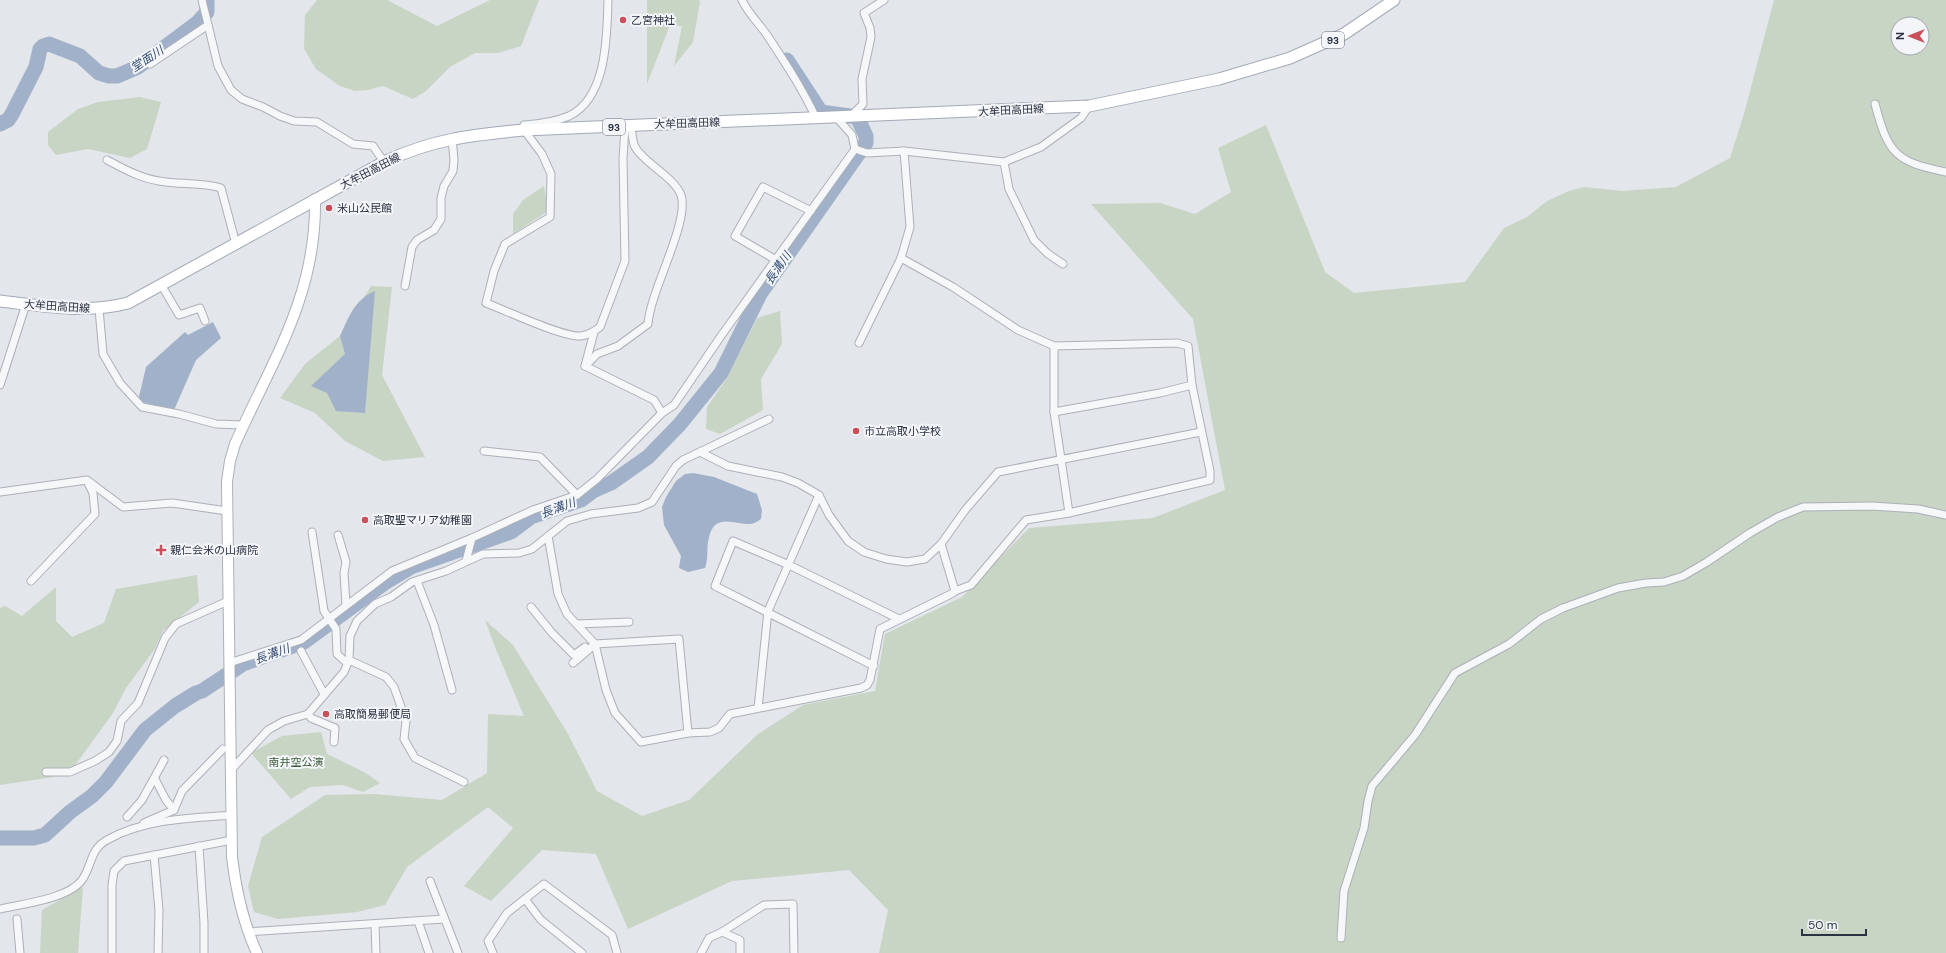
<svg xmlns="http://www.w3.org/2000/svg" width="1946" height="953" font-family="'DM Sans','Noto Sans JP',sans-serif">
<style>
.green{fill:#c8d4c4;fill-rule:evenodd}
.water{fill:#a0b1c9}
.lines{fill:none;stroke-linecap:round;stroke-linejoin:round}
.river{stroke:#a0b1c9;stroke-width:15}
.street-casing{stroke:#acb0b8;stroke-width:9}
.secondary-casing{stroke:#acb0b8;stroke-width:12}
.primary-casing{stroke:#a3a9b6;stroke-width:13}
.street{stroke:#f6f7f9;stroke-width:7}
.secondary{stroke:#fff;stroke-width:10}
.primary{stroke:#fff;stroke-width:11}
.poi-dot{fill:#c94f5a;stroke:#f3f5f8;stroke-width:1.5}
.labels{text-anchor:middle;stroke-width:4;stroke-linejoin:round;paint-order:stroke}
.shield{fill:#f3f5f8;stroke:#676c79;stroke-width:1}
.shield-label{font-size:10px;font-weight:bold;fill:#2b3242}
.poi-label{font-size:11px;fill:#2b3242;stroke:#f3f5f8;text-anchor:start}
.street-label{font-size:11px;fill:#2b3242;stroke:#f3f5f8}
.park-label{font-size:11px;fill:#3e5d39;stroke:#f3f5f8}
.water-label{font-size:12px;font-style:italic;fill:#374f74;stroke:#f3f5f8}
</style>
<rect width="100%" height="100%" fill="#e3e6ea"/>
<g class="green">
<path d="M317 0H387L437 26 490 0H539L521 46 498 53H475L450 67 426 91 413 99 383 86 368 90 355 91 340 86 316 69 304 49 305 15Z"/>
<path d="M647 0H699L700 2 693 42 674 66 682 26 670 25 647 84Z"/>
<path d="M1774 0H1946V953H879L888 910 849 870 732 881 628 929 596 854 542 850 491 901 464 886 513 828 488 807 407 867 385 905 357 912 278 919 254 912 248 886 262 837 325 795 374 794 442 800 487 773 488 714 524 716 495 647 485 620 513 645 568 734 597 791 642 816 689 800 758 734 803 705 875 691 885 634 962 597 1029 528 1153 518 1225 490 1193 319 1091 204 1160 203 1195 214 1231 192 1218 148 1266 125 1325 272 1354 293 1465 282 1504 228 1527 217 1547 201 1569 191 1584 187 1622 191 1676 187 1730 158 1744 114ZM1898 24H1922V48H1898Z"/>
<path d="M140 97 161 102 147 149 130 158 88 149 56 155 48 145V132L78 109 98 102Z"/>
<path d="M544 186 548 211 513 234V214L523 200Z"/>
<path d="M371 286 392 287 382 375 425 457 383 461 345 441 315 413 280 398 305 364 340 336Z"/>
<path d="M780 311 782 344 761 379 763 410 720 434 706 429 707 407 725 381 757 318Z"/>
<path d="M197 575 199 602 163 631 154 650 126 688 113 713 73 768 53 777 0 785V608L5 606 22 616 56 587V621L72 637 104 623 116 589Z"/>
<path d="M321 732 327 754 364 772 380 783 363 792 343 785 310 787 291 799 251 753 282 736Z"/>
<path d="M83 887 78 953H40L42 910Z"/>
</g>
<g class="water">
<path d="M375 291 365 413 336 411 327 393 311 386 345 354 340 336C349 317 354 300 375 291Z"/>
<path d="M213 322 221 338 196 360 174 410 138 401 146 367 185 332 188 335Z"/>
<path d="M693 473 714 477 757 494 762 510 761 519C758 521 754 524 750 524 733 524 715 513 709 537 706 547 709 557 705 568L688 572 679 568 681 556 664 525 662 507 666 497 676 481 685 474Z"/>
</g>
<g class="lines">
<g class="river">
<path d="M0 124 8 120 12 114 36 67 40 49 43 46 49 44 80 56 99 73 109 76H117L138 67 197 23 207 12V0"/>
<path d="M0 838H34L45 835 70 812 92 796 106 782 145 730 175 706 196 693 202 691 243 664 304 642 386 582 411 567 511 532 531 517 581 500 593 491 611 483 648 457 680 424 721 373 760 294 866 143V136L857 117 821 112 787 60"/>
</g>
<defs>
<g id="street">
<path d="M202 0 218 66 231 90 242 99 263 107 280 116 294 121 317 122 353 144 373 146 384 162"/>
<path d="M608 0C607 36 607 98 569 116 555 122 539 124 524 125V130L542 154 551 174 550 217 505 244 494 271 486 303C505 310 564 338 581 336 588 335 595 331 600 327L625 261 623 159 625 126"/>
<path d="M742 0C749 15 760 24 769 38 786 64 803 90 816 118"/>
<path d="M150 64 208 25"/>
<path d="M1875 104C1888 153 1895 162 1946 172"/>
<path d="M851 116 863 104 862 79 871 37 870 28 864 13 884 0"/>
<path d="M837 118 852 135 855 149"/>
<path d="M855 149 867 153 904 151 1004 162 1041 147 1081 118 1089 106"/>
<path d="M107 160C124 169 140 178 159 181 180 185 201 182 221 188L236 244"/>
<path d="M1004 162 1009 189 1034 240 1047 253 1063 264"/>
<path d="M776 260 735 236 763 187 811 211"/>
<path d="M162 286 179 315 200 308 205 321"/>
<path d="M405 286 412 247 417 240 434 230 441 219V198L444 186 453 171 454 160 452 138"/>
<path d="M99 309 103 354 120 383 142 407 179 414 216 424 243 425"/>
<path d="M594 332 585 366 654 400 662 413"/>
<path d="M859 343 901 258 910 227 904 151"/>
<path d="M1054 346V412L1069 513"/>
<path d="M585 366 597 354 618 346 648 324C650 291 690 222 681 195 674 177 644 163 635 147 632 141 632 132 631 126"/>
<path d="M0 385 26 304"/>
<path d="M1054 412 1160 393 1192 385"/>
<path d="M484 451 540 457 577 495"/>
<path d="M700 452 728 466 782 477 798 483 819 495 829 515 848 541 864 552 886 559 907 562 925 559 941 544 966 509 998 472 1201 432"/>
<path d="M0 492 87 480 123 507 172 503 227 511"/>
<path d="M312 532 324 611 336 629 337 654 347 663"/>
<path d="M338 535 346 562 344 573 346 605"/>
<path d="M548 536 558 594 567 614 595 644 606 690 615 713 641 742 688 733 710 732 719 728 730 714 861 688 867 685 870 680 880 629 953 593 955 591 971 585 1026 520 1069 513 1210 480V471L1192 385 1188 346 1177 343 1054 346 1018 330 953 287 901 258"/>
<path d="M941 544 955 591"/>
<path d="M466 561 472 538 533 510 577 495 597 479 662 413 674 405 721 336 855 149"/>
<path d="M31 581 95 514 93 493 87 481"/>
<path d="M417 581 434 625 452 690"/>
<path d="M531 607 552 633 574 655 585 647"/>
<path d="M577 624 629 622"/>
<path d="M301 651 324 694"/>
<path d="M349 660 386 677 394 687 406 721 404 739 415 758 464 782"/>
<path d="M229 663 301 640 392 571 472 538"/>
<path d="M573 663 595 644 679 639 688 733"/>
<path d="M874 666 715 586 733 541 789 565 899 619"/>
<path d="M758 708 768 611 819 495"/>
<path d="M308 714 311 718 335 728 334 742"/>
<path d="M231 770 268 730 284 721 308 714 344 672 349 660 350 636 357 621 375 604 391 597 412 582 446 571 483 554 519 553 532 549 567 521 591 514 638 508 652 502 676 466 683 460 769 419"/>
<path d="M46 772H70L95 761 109 752 117 741 121 721 138 703 165 638 176 624 228 601"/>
<path d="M155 779 166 800 174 810"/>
<path d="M127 817 142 800 164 760"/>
<path d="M144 823 174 810 182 791 223 749"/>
<path d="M199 846 204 923V953"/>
<path d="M154 855 159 910 158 953"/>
<path d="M430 881 458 953"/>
<path d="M525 899 541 920 582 953"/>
<path d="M0 909C22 904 68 899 82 880 92 866 90 849 107 840 143 819 191 818 232 815"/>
<path d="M17 919 20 953"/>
<path d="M418 921 429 953"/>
<path d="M375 925 376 953"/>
<path d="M248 932 444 919"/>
<path d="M722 932 740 940V953"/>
<path d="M1341 938 1344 891 1364 828 1368 801 1372 786 1415 735 1455 673 1509 644 1541 619 1563 608 1618 588 1646 583 1664 582 1683 576 1707 562 1750 533 1778 517 1803 507 1872 506 1918 509 1946 515"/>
<path d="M112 953V885L114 871 124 861 232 840"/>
<path d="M493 953 488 941 507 913 544 884 612 935 617 953"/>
<path d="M701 953 709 938 722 932 764 905 793 904 794 953"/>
</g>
<path id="secondary" d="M257 953C243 923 236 890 232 857L227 482 230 461 235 444C272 361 317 295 315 199"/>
<path id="primary" d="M0 301C43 306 86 314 128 303L384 162C433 139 471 135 524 130L1089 106 1219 79 1290 58 1344 34 1394 0"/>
</defs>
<use href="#street" class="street-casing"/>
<use href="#secondary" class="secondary-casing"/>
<use href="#primary" class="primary-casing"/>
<use href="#street" class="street"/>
<use href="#secondary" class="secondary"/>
<use href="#primary" class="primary"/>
</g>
<g class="poi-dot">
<circle cx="623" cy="20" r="4"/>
<circle cx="329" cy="208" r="4"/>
<circle cx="856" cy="431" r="4"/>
<circle cx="365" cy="520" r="4"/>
<path d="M159 544h4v4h4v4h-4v4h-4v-4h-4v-4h4z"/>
<circle cx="326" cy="714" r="4"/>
</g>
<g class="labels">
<g class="shield">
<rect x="1322" y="32" width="22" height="16" rx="3"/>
<rect x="603" y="119" width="22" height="16" rx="3"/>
</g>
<g class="shield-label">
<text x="1333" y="44">93</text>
<text x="614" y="131">93</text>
</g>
<g class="poi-label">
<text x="631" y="24">乙宮神社</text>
<text x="337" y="212">米山公民館</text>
<text x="864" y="435">市立高取小学校</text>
<text x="373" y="524">高取聖マリア幼稚園</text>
<text x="170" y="554">親仁会米の山病院</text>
<text x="334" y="718">高取簡易郵便局</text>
</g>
<g class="street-label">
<text transform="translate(1011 110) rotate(-3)" y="4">大牟田高田線</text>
<text transform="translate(687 123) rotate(-2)" y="4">大牟田高田線</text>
<text transform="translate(370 171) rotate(-27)" y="4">大牟田高田線</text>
<text transform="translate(57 306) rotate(4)" y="4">大牟田高田線</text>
</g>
<g class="park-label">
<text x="296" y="766">南井空公演</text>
</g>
<g class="water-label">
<text transform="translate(147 59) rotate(-33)" y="4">堂面川</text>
<text transform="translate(778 268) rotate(-55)" y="4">長溝川</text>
<text transform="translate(558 508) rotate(-20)" y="4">長溝川</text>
<text transform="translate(272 654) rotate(-20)" y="4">長溝川</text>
</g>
</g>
<g transform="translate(1910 36) rotate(270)"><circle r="19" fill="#f3f5f8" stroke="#a3a7af"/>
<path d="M0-3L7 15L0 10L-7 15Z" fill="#c94f5a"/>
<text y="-6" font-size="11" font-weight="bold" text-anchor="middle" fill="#2b3242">N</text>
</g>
<path d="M1802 929v6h64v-6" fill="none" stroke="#2b3242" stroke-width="2"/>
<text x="1808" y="929" font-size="12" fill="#2b3242" stroke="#f3f5f8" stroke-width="3" paint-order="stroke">50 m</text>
</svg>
